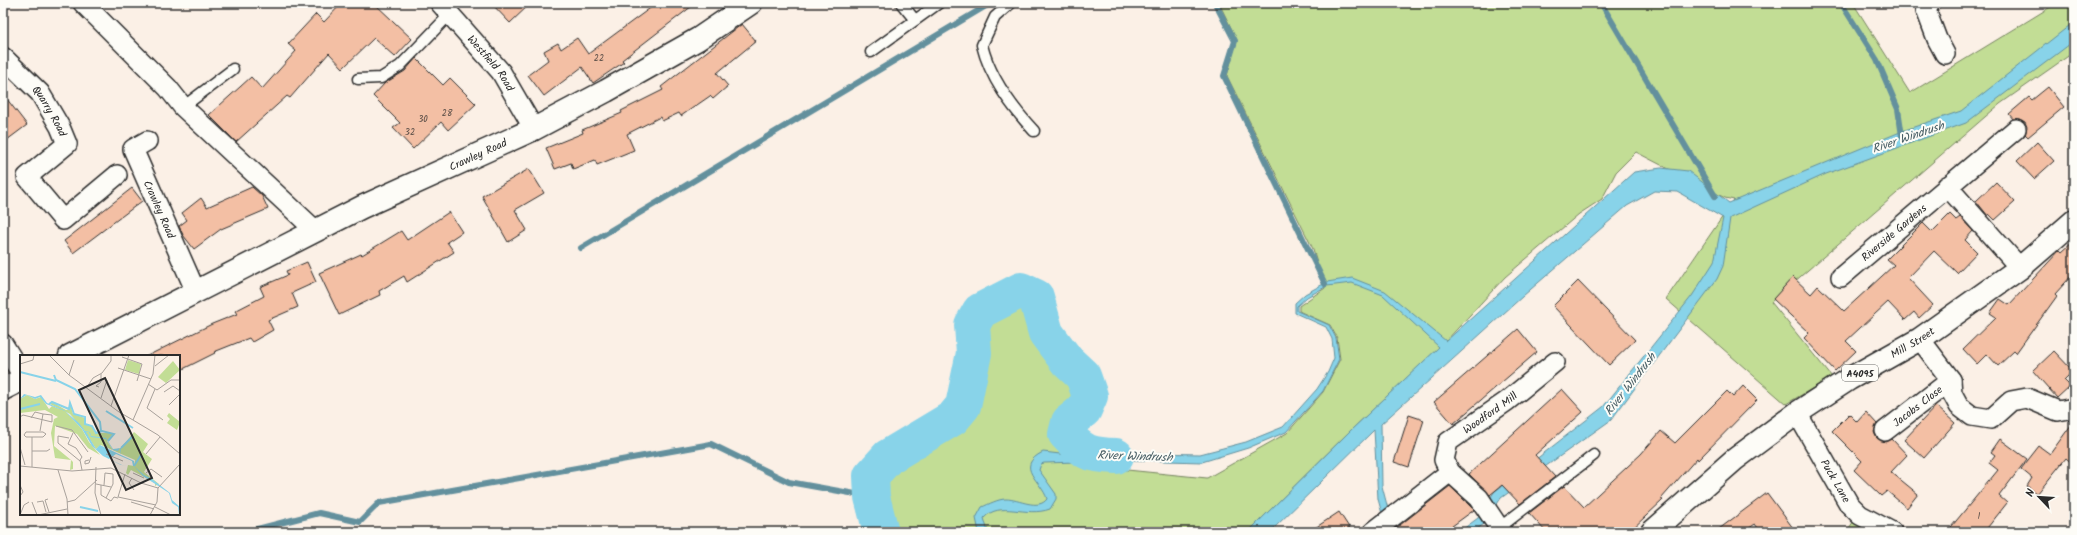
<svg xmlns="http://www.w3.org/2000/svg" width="2077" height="535" font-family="Kalam,sans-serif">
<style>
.green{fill:#c2dd95;stroke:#768460}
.water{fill:#88d3e9;stroke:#63909d}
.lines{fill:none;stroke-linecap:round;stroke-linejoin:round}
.stream{stroke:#63909d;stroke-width:6}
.river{stroke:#88d3e9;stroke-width:36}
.building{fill:#f3bfa4;stroke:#2b2b2b}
.lane-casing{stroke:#2b2b2b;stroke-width:13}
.street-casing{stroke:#2b2b2b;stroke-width:22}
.secondary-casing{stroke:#2b2b2b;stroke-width:25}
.primary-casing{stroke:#2b2b2b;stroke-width:25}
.lane{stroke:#fdfcf7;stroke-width:10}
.street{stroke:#fdfcf7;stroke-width:19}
.secondary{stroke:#fdfcf7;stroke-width:22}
.primary{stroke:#fdfcf7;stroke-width:22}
.labels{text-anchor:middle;stroke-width:4;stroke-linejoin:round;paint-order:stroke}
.number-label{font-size:9px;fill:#5d5049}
.shield{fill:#fdfcf7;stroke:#6a6a68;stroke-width:1}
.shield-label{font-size:10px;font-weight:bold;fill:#2b2b2b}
.street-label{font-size:11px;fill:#2b2b2b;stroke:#fdfcf7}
.water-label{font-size:12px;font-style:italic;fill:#475d64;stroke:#fdfcf7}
.inset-river{fill:none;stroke:#88d3e9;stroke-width:2}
.inset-road{fill:none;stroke:#a8a19b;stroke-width:1}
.view{fill:#2b2b2b;fill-opacity:0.15;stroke:#2b2b2b;stroke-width:2}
.inset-edge{fill:none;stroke:#2b2b2b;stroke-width:2}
</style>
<rect width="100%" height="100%" fill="#fbf0e6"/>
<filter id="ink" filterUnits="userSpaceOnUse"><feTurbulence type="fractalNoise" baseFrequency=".025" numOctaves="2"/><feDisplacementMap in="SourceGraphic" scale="8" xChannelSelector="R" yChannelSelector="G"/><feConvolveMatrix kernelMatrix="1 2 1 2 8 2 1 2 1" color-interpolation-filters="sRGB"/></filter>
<g filter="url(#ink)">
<g class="green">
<path d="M1219 3H1853L1910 93 2057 3H2074V52L2000 104 1771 302 1832 377 1786 404 1666 299 1734 200 1725 198 1636 152 1616 172 1602 199 1579 214 1505 277 1446 341 1350 431 1248 532H896L881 478 895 464 956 429 972 415 988 351 986 318 1020 302 1028 306 1040 342 1076 382 1081 397 1061 420 1057 436 1068 448 1097 467 1207 478 1287 433 1323 392 1340 359 1337 338 1330 325 1303 313 1299 311V306L1325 288 1313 249 1227 76 1237 40Z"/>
<path d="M1854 521 1872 532H1846Z"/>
</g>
<path class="water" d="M2074 22V41L1966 123 1826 174 1730 218 1723 266 1717 279 1611 420 1501 498 1484 524 1473 532H1459L1478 518 1494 492 1603 407 1692 296 1714 262 1723 218 1678 192 1654 191 1627 206 1523 296 1381 424 1382 486 1394 532H1387L1378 499 1374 430 1270 532H1248L1350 431 1439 347 1383 295 1352 283 1327 286 1307 297 1297 306V311L1329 325 1336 338 1339 359 1323 391 1286 432 1248 448 1202 462 1094 459 1077 462 1044 463 1041 464 1039 470 1056 494V499L1050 509C1026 518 1000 500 984 518L988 532H979L976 518 982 507C989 504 998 499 1006 499 1019 499 1038 511 1047 499 1042 481 1013 467 1043 452L1077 456 1079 452 1068 444 1072 438 1098 452 1200 454 1246 442 1283 427 1317 389 1328 372 1334 358 1332 339 1326 327 1295 313V303L1305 294 1327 282 1352 278 1385 291 1446 341 1634 172 1661 168 1688 171 1729 203 1905 130 1961 111Z"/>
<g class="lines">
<g class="stream">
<path d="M1215 3 1235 41 1224 76 1325 284"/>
<path d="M1601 3 1715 196"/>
<path d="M1841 3 1877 60 1898 109 1902 136"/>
<path d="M581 248 991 3"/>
<path d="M246 532 319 513 360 522 379 503 711 444 789 482 872 497"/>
</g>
<path class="river" d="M881 532 872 497 871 476 888 457 953 418 963 406 974 353 972 325 980 311 1021 290 1036 297 1046 333 1067 361 1083 376 1090 396 1084 410 1069 422 1066 434C1083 453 1090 455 1116 456"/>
</g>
<g class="building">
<path d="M342 3H374L412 39 395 57 374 38 343 68 329 53 290 98 287 96 236 142 209 115 251 77 262 89 296 51 288 44 316 14 324 22Z"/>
<path d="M491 3H531L510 23Z"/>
<path d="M657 3H696L622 60 624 62 593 83 582 67 544 96 528 75 548 60 544 51 558 43 561 49 577 38 588 54Z"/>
<path d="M742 24 756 41 717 73 728 86 713 99 710 96 681 116 679 113 662 121 660 117 627 134 634 150 597 165 595 160 573 169 571 163 555 169 546 148 583 133 582 130 622 113 621 111 663 90 661 87Z"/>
<path d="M416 58 443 85 450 78 476 104 448 130 441 122 413 149 393 128 400 123 373 96 385 83 405 71Z"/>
<path d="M2048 87 2064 107 2028 137 2025 134 2027 127 2025 122 2019 119H2013L2009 114 2029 97 2032 100Z"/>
<path d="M3 94 27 125 3 143Z"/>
<path d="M2037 142 2054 161 2034 179 2017 161Z"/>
<path d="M529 169 544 193 515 210 527 230 508 242 482 196Z"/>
<path d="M1996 182 2015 202 1995 220 1989 214 1988 216 1976 201Z"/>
<path d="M252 187 262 196 268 209 221 229 194 249 183 235 179 226 187 220 182 213 201 198 207 207Z"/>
<path d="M132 188 142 201 73 253 64 241Z"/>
<path d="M449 212 462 232 447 242 454 252 407 282 404 276 379 291 380 295 339 315 319 273 361 254 362 255 401 231 407 240Z"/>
<path d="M1950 214 1956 220 1960 217 1973 231 1965 240 1977 252 1957 273 1934 251 1908 278 1933 305 1919 318 1914 312 1905 320 1888 302 1846 341 1856 351 1835 371 1804 338 1809 333 1773 299 1793 277 1811 294 1818 286 1844 311 1894 265 1887 259 1923 223 1932 232Z"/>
<path d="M2074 241V273L2055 294 2057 296 2016 353 2014 351 1998 366 1987 354 1977 364 1963 349 1996 317 1990 313 2000 299 2009 305 2059 251 2060 250 2062 252Z"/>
<path d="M307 262 316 282 292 293 298 307 268 320 273 330 252 342 249 338 214 352 215 353 179 371V356H147L212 324 237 314 235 311 264 296 260 287 288 275 286 271Z"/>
<path d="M1578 281 1635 340 1609 365 1553 306Z"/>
<path d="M1518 329 1537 352 1453 424 1434 402Z"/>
<path d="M2054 351 2073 371 2064 380 2070 386 2057 398 2033 371Z"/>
<path d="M1743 386 1757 400 1698 460 1697 458 1661 499 1663 500 1629 532H1546L1529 513 1564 486 1584 507 1641 454 1661 431 1675 443 1727 391 1733 397Z"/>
<path d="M1562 389 1583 412 1535 455 1555 477 1520 504 1502 485 1490 495 1469 474Z"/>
<path d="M1936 406 1955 423 1924 458 1904 440Z"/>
<path d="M1866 412 1877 424 1874 432 1877 438 1886 442 1892 439 1907 455 1891 472 1918 494 1907 508 1887 491 1881 496 1854 470 1862 461 1832 431 1849 414 1857 422Z"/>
<path d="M1409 415 1424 420 1409 467 1394 462Z"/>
<path d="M2074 421V465L2066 458 2037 494 2027 486 2032 478 2021 469 2039 446 2050 454Z"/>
<path d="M2000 439 2027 459 1999 496 2007 503 1984 532H1947L1998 470 1989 463 1995 455 1991 452Z"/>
<path d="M1450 486 1474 510 1444 532H1391Z"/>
<path d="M1767 493 1796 532H1761L1755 524 1744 532H1715Z"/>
<path d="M1339 512 1352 532H1309Z"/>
</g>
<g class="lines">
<defs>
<g id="lane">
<path d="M901 3 915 20"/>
<path d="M1011 3 995 17 982 45C990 78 1011 106 1034 131"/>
<path d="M871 52 939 3"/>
<path d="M358 79 381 78 400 66 450 14"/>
<path d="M183 107 233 69"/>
<path d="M1499 528 1594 455"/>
</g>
<g id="street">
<path d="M83 3 168 88 183 107 316 231"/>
<path id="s1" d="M440 3 501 72 534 129"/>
<path d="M1930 3 1926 10 1937 39 1945 54"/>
<path id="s2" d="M3 57 40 93 60 127 67 144 27 177 63 220 117 175"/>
<path id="s3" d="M147 141 133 149 196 292"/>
<path d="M1947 186 2020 268"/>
<path id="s4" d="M1841 277 2016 129"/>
<path d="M1920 339 1951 380 1952 393 1959 406 1972 416 1991 419 2011 401 2027 398 2058 411 2074 408"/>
<path d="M3 344 21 373"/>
<path id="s5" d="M1797 413 1849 504 1860 515 1892 532"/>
<path id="s6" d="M1885 431 1951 380"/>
<path d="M1373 532 1450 472"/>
<path id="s7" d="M1502 532 1479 498 1450 472 1444 460 1448 442 1507 401 1555 362"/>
</g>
<g id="secondary">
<path id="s8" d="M70 356 362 207 534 129 606 91 698 39 751 3"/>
<path d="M3 389 21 380"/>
</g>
<g id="primary">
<path id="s9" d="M1652 532 1734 460 1797 413 1849 379 1920 339 2020 268 2074 221"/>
</g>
</defs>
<use href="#lane" class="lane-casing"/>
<use href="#street" class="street-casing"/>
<use href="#secondary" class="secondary-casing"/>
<use href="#primary" class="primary-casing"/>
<use href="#lane" class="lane"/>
<use href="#street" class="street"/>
<use href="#secondary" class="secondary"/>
<use href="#primary" class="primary"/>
</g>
</g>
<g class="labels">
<g class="number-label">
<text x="599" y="61">22</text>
<text x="447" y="116">28</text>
<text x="423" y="122">30</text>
<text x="410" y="135">32</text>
<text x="1979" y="519">1</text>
</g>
<rect class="shield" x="1842" y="365" width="36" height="16" rx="3"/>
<g class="shield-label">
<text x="1860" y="377">A4095</text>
</g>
<g class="street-label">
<text dy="4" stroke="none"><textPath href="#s1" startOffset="79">Westfield Road</textPath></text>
<text dy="4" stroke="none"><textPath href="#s2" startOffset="72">Quarry Road</textPath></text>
<text dy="4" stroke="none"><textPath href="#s8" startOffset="455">Crawley Road</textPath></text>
<text dy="4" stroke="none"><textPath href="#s3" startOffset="82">Crawley Road</textPath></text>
<text dy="4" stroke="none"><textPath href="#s4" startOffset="69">Riverside Gardens</textPath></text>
<text dy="4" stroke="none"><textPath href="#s9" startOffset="323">Mill Street</textPath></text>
<text dy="4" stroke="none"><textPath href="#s6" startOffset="41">Jacobs Close</textPath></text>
<text dy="4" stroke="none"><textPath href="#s7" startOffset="163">Woodford Mill</textPath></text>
<text dy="4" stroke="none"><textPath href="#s5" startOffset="78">Puck Lane</textPath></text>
</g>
<g class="water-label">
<text transform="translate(1908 137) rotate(-19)" y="4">River Windrush</text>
<text transform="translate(1630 384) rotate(-52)" y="4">River Windrush</text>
<text transform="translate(1135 456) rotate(2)" y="4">River Windrush</text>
</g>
</g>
<g transform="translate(20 355)">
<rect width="160" height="160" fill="#fbf0e6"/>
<path d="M108 5 121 9 119 19 105 15ZM153 6 160 15 146 28 138 22ZM7 40 15 44 21 42 29 54 32 51 45 56 62 74 69 87 80 100 68 93 57 79 35 71 34 91 51 105 53 107V114L50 115 51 105 35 103 31 78 34 64 38 62 25 55 0 58V44ZM32 47 46 55 50 54V48L53 59 65 63V69L72 71 75 78H92L93 79 87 86 93 95 101 93 114 77 128 89 123 97 132 104 124 117 139 129 135 131V128L111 115 108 120 106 118 108 110 114 111 115 105 81 90 76 94 64 75 50 59 30 49ZM149 58 160 67 157 75 147 68 150 64 147 61Z" fill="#c2dd95"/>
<path d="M4 39 15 42 21 40 27 48 44 55 59 68 65 76 70 77 71 81 86 83 93 94 101 93V100L114 106V111L124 120 132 124 150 138 152 145 160 152 159 160 158 152 152 148 149 138 123 121 114 111 101 110 83 101 72 91 62 74 45 56 26 49 20 42 15 44 7 40 0 44ZM66 77H69L71 82 86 84 93 95 98 96 100 93 101 100 80 90 76 94ZM96 99 112 106 113 111 102 110 89 104Z" fill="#88d3e9" fill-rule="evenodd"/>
<path class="inset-river" d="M0 17 36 26M34 20 36 25 55 34 80 67 81 76M29 49 32 47 49 54 50 48 54 59 65 62V69L72 71 76 78 82 76 94 79 88 86M0 54 20 49M86 56 113 73M101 93 113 81M114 111 121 100M60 152 78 156"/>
<path class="inset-road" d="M29 0 49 20 99 57 113 65M135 0 133 19 113 65 138 80 160 99M102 2 122 9 117 26M0 9 13 5 14 0M135 11 149 0M98 13 131 24M49 20 54 5M128 29 137 35 151 25H160M67 32 73 23 82 18 91 6V0M79 32 76 31 81 27V19M135 34 127 53 143 65M144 37 153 31 160 36M81 43 87 25M149 50 160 39M91 51 109 0M0 62 3 60 32 67V60L23 59M11 63 15 57 23 59 20 76M36 71 52 75 68 97M6 77H23L26 79 23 82H6L4 80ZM53 78 48 89 56 93 62 102 60 105 62 115M49 83 38 81V88L60 106M0 92 5 110M12 96H27L30 94M86 99 103 106M126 99 140 82M69 105 65 106V109L69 108 71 102M0 111 52 116 91 113 121 128 138 133 160 109M12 112V82M76 112 75 138 81 160M38 115 47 144 48 160M113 118 124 123M126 118 131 114 142 122M105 119 98 142 136 150M112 123 109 128 114 135M76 129 91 132M0 130 3 137 0 141M81 130V140L91 146 94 142 98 143M84 130 85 118 93 119V129L86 143M28 144 25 145 29 157M12 147 17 160M17 147 23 146 26 157M47 147 55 145 77 125M111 147 134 154M135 152 151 160M0 160 4 150 9 147M18 160 47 154M130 160 137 147 138 133"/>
<path class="view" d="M85 23 132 123 106 135 59 35Z"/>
<rect width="160" height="160" class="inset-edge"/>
</g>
<rect width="2077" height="535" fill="none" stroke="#fdfcf7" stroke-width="16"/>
<rect x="8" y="8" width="2061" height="519" fill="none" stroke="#2b2b2b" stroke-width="1.5" filter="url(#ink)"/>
<g transform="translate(2039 497) rotate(295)" stroke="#fdfcf7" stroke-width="3" paint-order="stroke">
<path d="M0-3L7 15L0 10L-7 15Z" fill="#2b2b2b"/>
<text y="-6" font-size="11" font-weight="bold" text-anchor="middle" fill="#2b2b2b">N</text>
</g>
</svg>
